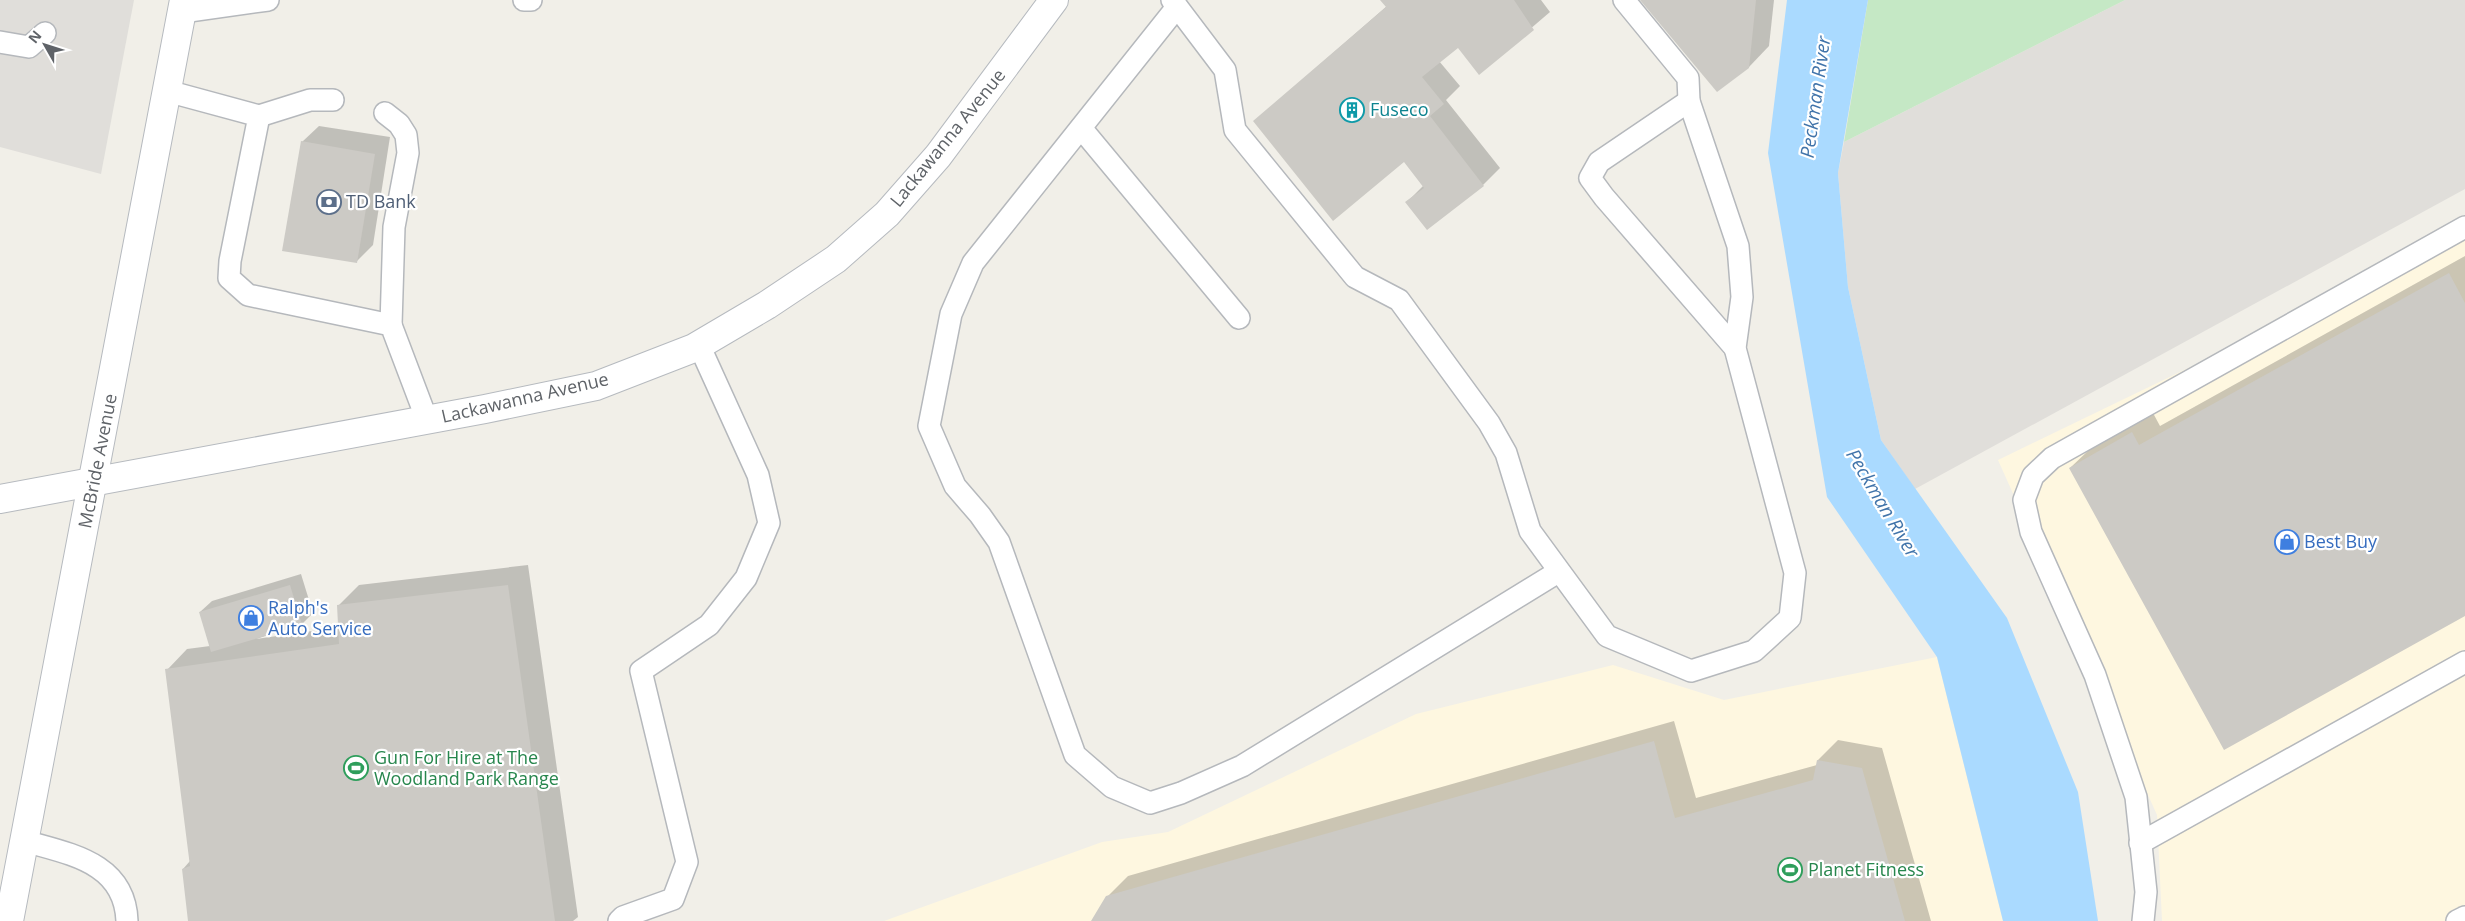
<svg xmlns="http://www.w3.org/2000/svg" width="2465" height="921" font-family="'Open Sans',sans-serif">
<style>
.commercial{fill:#fef7e0}
.industrial{fill:#e0deda}
.green{fill:#c5e8c5}
.water{fill:#aadaff}
.shadow{fill:#0003}
.building{fill:#cccac5}
.lines{fill:none;stroke-linecap:round;stroke-linejoin:round}
.lane-casing{stroke:#b5b8bc;stroke-width:24}
.secondary-casing{stroke:#b6babf;stroke-width:30}
.lane{stroke:#fff;stroke-width:21}
.secondary{stroke:#fff;stroke-width:28}
.labels{text-anchor:middle;stroke-width:4.5;stroke-linejoin:round;paint-order:stroke}
.culture-label{font-size:18px;fill:#0d838f;stroke:#fff;text-anchor:start}
.street-label{font-size:18px;fill:#5f6368;stroke:#fff}
.service-label{font-size:18px;fill:#4e5e75;stroke:#fff;text-anchor:start}
.shop-label{font-size:18px;fill:#366cbe;stroke:#fff;text-anchor:start}
.leisure-label{font-size:18px;fill:#27864d;stroke:#fff;text-anchor:start}
.water-label{font-size:19px;font-style:italic;fill:#4174aa;stroke:#fff}
</style>
<rect width="100%" height="100%" fill="#f1efe8"/>
<g class="commercial">
<path d="M2465 234V921H2162L2157 815 1998 460Z"/>
<path d="M1937 657 2003 921H884L1102 842 1168 832 1416 714 1613 665 1724 700Z"/>
</g>
<g class="industrial">
<path d="M0 0H134L101 174 0 147Z"/>
<path d="M2125 0H2465V189L1915 489 1881 440 1848 287 1838 173 1844 142Z"/>
</g>
<path class="green" d="M1868 0H2125L1844 142Z"/>
<path class="water" d="M1787 0H1868L1838 173 1848 287 1881 440 2007 618 2078 792 2098 921H2003L1937 657 1827 497 1768 153Z"/>
<g class="shadow">
<path d="M1382 0H1541L1550 12 1479 73 1458 46 1439 61 1460 86 1446 100 1500 168 1483 185 1427 228 1407 202 1424 185 1404 161 1255 121 1387 6Z"/>
<path d="M1642 0H1774L1769 46 1749 67Z"/>
<path d="M319 126 390 137 373 245 356 262 302 142Z"/>
<path d="M2465 256V615L2070 468 2091 448 2153 413 2160 426Z"/>
<path d="M528 565 578 917 573 921H189L183 869 190 861 167 670 187 649 210 646 200 612 212 601 301 574 313 613 302 624 256 639 340 627 338 606 359 585Z"/>
<path d="M1674 721 1696 798 1817 765 1818 760 1838 740 1882 748 1931 921H1093L1107 897 1128 876Z"/>
</g>
<g class="building">
<path d="M1380 0H1514L1534 30 1479 75 1458 48 1422 77 1444 104 1430 116 1484 186 1427 230 1405 202 1424 188 1404 162 1333 221 1253 121 1386 7Z"/>
<path d="M1640 0H1756L1749 68 1717 92Z"/>
<path d="M301 141 375 154 357 263 282 251Z"/>
<path d="M2449 273 2465 303V616L2224 750 2069 468 2132 432 2139 445Z"/>
<path d="M290 585 302 625 211 652 199 612Z"/>
<path d="M508 585 555 921H188L182 869 190 866 165 669 339 644 337 605Z"/>
<path d="M1654 741 1675 818 1813 780 1817 760 1862 768 1905 921H1091L1106 896Z"/>
</g>
<g class="lines">
<defs>
<g id="lane">
<path d="M524 0H531"/>
<path d="M1172 0 1225 70 1235 130 1355 277 1399 300 1489 423 1506 453 1530 531 1607 636 1691 671 1754 651 1790 618 1795 573 1735 348 1742 297 1738 246 1689 101 1688 78 1624 0"/>
<path d="M1177 7 973 263 951 314 929 426 955 486 980 515 999 542 1075 755 1112 787 1150 803 1181 793 1242 766 1558 572"/>
<path d="M182 12 268 0"/>
<path d="M0 42 29 47 45 33"/>
<path d="M167 91 259 116 230 261 229 278 248 295 391 325 427 420"/>
<path d="M1689 101 1599 162 1590 178 1604 197 1735 348"/>
<path d="M385 113 399 124 406 135 408 153 394 227 391 325"/>
<path d="M259 116 310 100H333"/>
<path d="M1081 128 1239 318"/>
<path d="M25 841C69 854 125 862 127 921"/>
<path d="M2140 843 2465 662"/>
<path d="M619 921 623 917 673 899 687 862 641 671 709 625 746 578 769 523 758 475 699 345"/>
<path d="M2143 921 2146 892 2136 797 2095 675 2031 532 2024 500 2033 476 2052 458 2465 227"/>
<path d="M2457 921 2465 917"/>
</g>
<g id="secondary">
<path d="M0 499 485 409 596 386 694 348 767 305 836 259 887 214 938 156 1054 0"/>
<path d="M9 921 184 0"/>
</g>
</defs>
<use href="#lane" class="lane-casing"/>
<use href="#secondary" class="secondary-casing"/>
<use href="#lane" class="lane"/>
<use href="#secondary" class="secondary"/>
</g>
<defs>
<symbol id="building-ring" viewBox="-11 -11 22 22"><circle r="9.5" fill="#fff" stroke="#0f9aa8" stroke-width="1.5"/><path d="M-4-6H4V6H1V3H-1V6H-4ZM-2.5-4.3h1.7v1.8h-1.7ZM.8-4.3h1.7v1.8H.8ZM-2.5-1h1.7V.8h-1.7ZM.8-1h1.7V.8H.8Z" fill="#0f9aa8"/></symbol>
<symbol id="bank-ring" viewBox="-11 -11 22 22"><circle r="9.5" fill="#fff" stroke="#5c6f8a" stroke-width="1.5"/><path d="M-6-4H6V4H-6ZM0-2.3a2.3 2.3 0 1 0 0 4.6a2.3 2.3 0 1 0 0-4.6Z" fill="#5c6f8a"/></symbol>
<symbol id="shop-ring" viewBox="-11 -11 22 22"><circle r="9.5" fill="#fff" stroke="#3f7fe0" stroke-width="1.5"/><path d="M-5-2.5h2.3a2.7 3.5 0 0 1 5.4 0H5L5.5 6h-11ZM-1.5-2.5h3a1.5 2.3 0 0 0-3 0Z" fill="#3f7fe0"/></symbol>
<symbol id="stadium-ring" viewBox="-11 -11 22 22"><circle r="9.5" fill="#fff" stroke="#2e9e5b" stroke-width="1.5"/><path d="M0-5a6.5 5 0 1 0 0 10a6.5 5 0 1 0 0-10ZM-3.5-1.8h7v3.6h-7Z" fill="#2e9e5b"/></symbol>
</defs>
<g fill-rule="evenodd">
<use href="#building-ring" x="1338" y="96" width="28" height="28"/>
<use href="#bank-ring" x="315" y="188" width="28" height="28"/>
<use href="#shop-ring" x="2273" y="528" width="28" height="28"/>
<use href="#shop-ring" x="237" y="604" width="28" height="28"/>
<use href="#stadium-ring" x="342" y="754" width="28" height="28"/>
<use href="#stadium-ring" x="1776" y="856" width="28" height="28"/>
</g>
<g class="labels">
<g class="culture-label">
<text x="1370" y="116">Fuseco</text>
</g>
<g class="street-label">
<text transform="translate(948 138) rotate(-51)" y="6">Lackawanna Avenue</text>
<text transform="translate(525 398) rotate(-13)" y="6">Lackawanna Avenue</text>
<text transform="translate(98 461) rotate(-79)" y="6">McBride Avenue</text>
</g>
<g class="service-label">
<text x="346" y="208">TD Bank</text>
</g>
<g class="shop-label">
<text x="2304" y="548">Best Buy</text>
<text x="268" y="614">Ralph's<tspan x="268" dy="21">Auto Service</tspan></text>
</g>
<g class="leisure-label">
<text x="374" y="764">Gun For Hire at The<tspan x="374" dy="21">Woodland Park Range</tspan></text>
<text x="1808" y="876">Planet Fitness</text>
</g>
<g class="water-label">
<text transform="translate(1815 97) rotate(-82)" y="7">Peckman River</text>
<text transform="translate(1883 503) rotate(59)" y="7">Peckman River</text>
</g>
</g>
<g transform="translate(45 45) rotate(309)" stroke="#ffffff" stroke-width="4" paint-order="stroke">
<path d="M0-4L9 19L0 12L-9 19Z" fill="#5f6368"/>
<text y="-8" font-size="14" font-weight="bold" text-anchor="middle" fill="#5f6368">N</text>
</g>
</svg>
